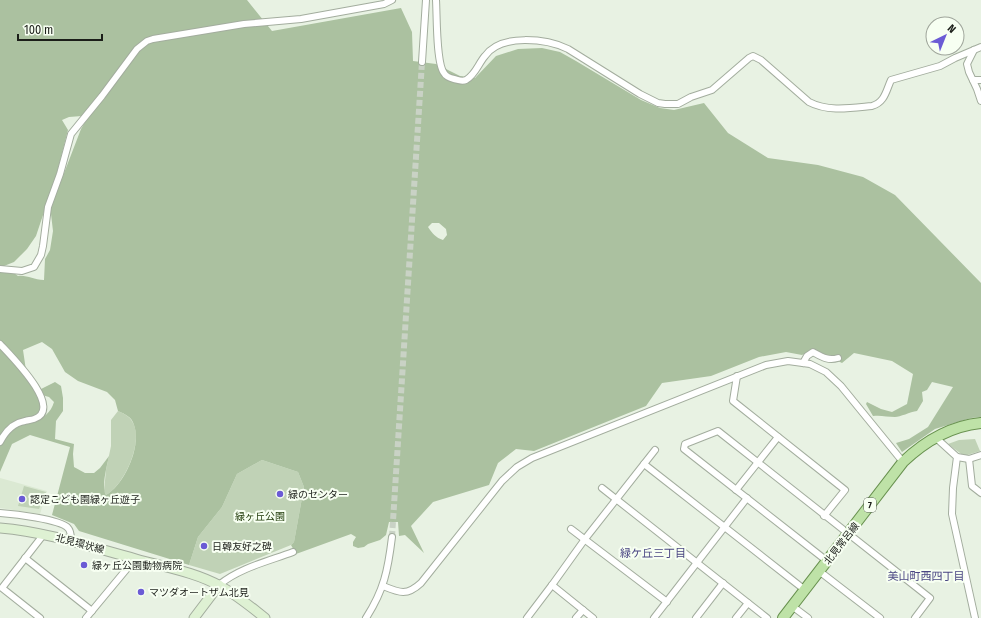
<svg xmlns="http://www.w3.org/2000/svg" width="981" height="618" font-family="'Fira Sans Condensed','Noto Sans JP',sans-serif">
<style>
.built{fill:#dbe9d3}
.green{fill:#c0d2b6}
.forest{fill:#abc1a0;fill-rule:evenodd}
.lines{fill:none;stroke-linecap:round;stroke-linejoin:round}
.street-tunnel{stroke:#c9d2c5;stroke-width:6;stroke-dasharray:6 3;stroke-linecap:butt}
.street-casing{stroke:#a3ad9e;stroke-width:8}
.secondary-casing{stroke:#a3ad9e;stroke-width:11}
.primary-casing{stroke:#68914f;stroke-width:12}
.street{stroke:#fff;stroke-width:6}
.secondary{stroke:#def1d3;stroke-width:9}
.primary{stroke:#bee2a7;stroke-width:10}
.poi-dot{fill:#6b5bd5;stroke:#f7fff2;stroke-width:1.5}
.labels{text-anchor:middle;stroke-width:4;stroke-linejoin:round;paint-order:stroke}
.shield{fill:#f7fff2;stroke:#5d625a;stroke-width:1}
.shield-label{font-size:9px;font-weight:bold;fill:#1b1e19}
.poi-label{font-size:10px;fill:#1b1e19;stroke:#f7fff2;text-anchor:start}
.park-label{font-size:10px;fill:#193502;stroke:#f7fff2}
.street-label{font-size:10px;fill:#1b1e19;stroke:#f7fff2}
.neighbourhood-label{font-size:11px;fill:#4a4683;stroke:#f7fff2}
</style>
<rect width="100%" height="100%" fill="#e8f2e3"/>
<path class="built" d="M0 478 47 491 40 514 0 508Z"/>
<g class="green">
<path d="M118 411C125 414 131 417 134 425 142 445 124 485 106 495L104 491 106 470 111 446V420Z"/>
<path d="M975 439 980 451 964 456 948 444 959 440Z"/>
<path d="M262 460 298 472 304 487 294 542 291 545 220 574 189 565 198 537 222 507 237 474Z"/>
<path d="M24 486 46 492 39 509 18 506Z"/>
</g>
<path class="forest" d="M0 0H247L272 31 401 8 412 32 413 61 436 64 460 76 475 78 496 56 518 49 542 48 560 52 576 61 641 100 660 108 674 110 704 103 728 133 768 158 818 165 863 177 895 195 981 283V417L971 418 935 429 902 452 896 443 909 439 928 427 953 387 932 382 927 390 922 392 923 401 917 411C910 412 900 417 895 417 887 417 881 415 873 416L866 404 867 402 881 409 892 412 907 404 913 374 892 361 854 353 842 363 814 349 802 355 786 352 759 357 711 376 662 383 646 406 534 451 516 449 498 463 489 485 433 502 411 526 424 553 405 535 399 536 398 522H389L386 535 380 540 368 544 364 547 358 548 353 546V542L356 537 351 534 296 554 291 545 294 542 304 487 298 472 262 460 237 474 222 507 198 537 189 565 79 531 74 524 52 515 70 447 30 435 12 444 0 472ZM82 116 88 117 81 129 51 207V214L53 231 50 250 45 259 44 280C33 280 28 275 18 276L4 266 14 262 27 249 36 236 56 176 68 130 62 120 69 117ZM432 223H439L446 229 447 235 443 240C436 238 432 233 428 227ZM42 342 52 349 65 372 78 381 107 392 115 400 118 411C125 414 132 417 134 425 142 446 124 485 106 495 101 487 107 466 109 456L100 468 94 473H85L74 467 73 454 74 444 55 439 56 421 63 411V398L61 386 55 382 41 389 36 383 27 377 23 350ZM42 395 49 397 54 402C51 413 43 418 33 422L34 416 41 410Z"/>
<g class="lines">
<path class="street-tunnel" d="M392 537 422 62"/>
<defs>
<g id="street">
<path d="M436 0C437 15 436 63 444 73 446 77 450 78 454 79 458 80 462 82 466 80 476 74 478 64 485 56 501 33 547 39 568 49L640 94 658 103 665 104H678L691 97 712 90 749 58 753 56 761 60 809 102C828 112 851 108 872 106 885 102 886 91 891 80L940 66 955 58 981 47"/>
<path d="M974 50 967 64 969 72 977 89 981 101"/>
<path d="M422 62 426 0"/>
<path d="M973 80H981"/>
<path d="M0 269 22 271 34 267 41 255 43 246 48 207 60 174 71 134 102 96 137 49 147 41 153 39 244 24 301 19 384 4 392 0"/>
<path d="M0 344C10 355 65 409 34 419 31 420 28 420 25 421 13 423 5 432 0 442"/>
<path d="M803 363 807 356 813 352C822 357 828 361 838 358"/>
<path d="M737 376 733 401 845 490 824 516"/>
<path d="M935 437 957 457 953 488 952 514 975 618"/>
<path d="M957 457 969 459 981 455"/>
<path d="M969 459 972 486 981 493"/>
<path d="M644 464 805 590"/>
<path d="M602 488 767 618"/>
<path d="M736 490 778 437"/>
<path d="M0 513C13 514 60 519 68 528 71 531 71 536 71 540"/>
<path d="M571 529 667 602"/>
<path d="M25 558 92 611"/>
<path d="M827 561 684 449 685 444 718 431 930 598 915 618"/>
<path d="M819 571 880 618"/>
<path d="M219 585C239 568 269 561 293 552"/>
<path d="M552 585 593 618"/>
<path d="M383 586C400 593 407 596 421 583L502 481 517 467 532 458 766 365 788 361 810 364 826 372 841 386 903 462"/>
<path d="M792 606 808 618"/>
<path d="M40 618 2 588 44 534"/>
<path d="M86 618 135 559"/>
<path d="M366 618C384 590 388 570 392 537"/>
<path d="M527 618 552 585 585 539 655 450"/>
<path d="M576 618 583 610"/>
<path d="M654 618 747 498"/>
<path d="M696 618 723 583"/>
<path d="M736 618 748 603"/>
</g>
<g id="secondary">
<path d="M0 528C47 532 91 547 136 559 164 567 195 572 220 586 237 595 251 607 265 618"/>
<path d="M194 618 219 585"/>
</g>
<path id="primary" d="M783 618 903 462C925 441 951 426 981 423"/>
</defs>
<use href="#street" class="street-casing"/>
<use href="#secondary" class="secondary-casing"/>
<use href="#primary" class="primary-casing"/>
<use href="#street" class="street"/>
<use href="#secondary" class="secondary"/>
<use href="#primary" class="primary"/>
</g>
<g class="poi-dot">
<circle cx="280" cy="494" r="4"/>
<circle cx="22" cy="499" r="4"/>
<circle cx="204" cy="546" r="4"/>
<circle cx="84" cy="565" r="4"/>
<circle cx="141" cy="592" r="4"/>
</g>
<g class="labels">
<rect class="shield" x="864" y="498" width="12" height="14" rx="3"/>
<g class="shield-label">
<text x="870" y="508">7</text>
</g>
<g class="poi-label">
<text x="288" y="498">緑のセンター</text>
<text x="30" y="503">認定こども園緑ヶ丘遊子</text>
<text x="212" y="550">日韓友好之碑</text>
<text x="92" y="569">緑ヶ丘公園動物病院</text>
<text x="149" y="596">マツダオートザム北見</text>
</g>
<g class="park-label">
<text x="260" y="520">緑ヶ丘公園</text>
</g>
<g class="street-label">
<text transform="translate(80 543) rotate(15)" y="4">北見環状線</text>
<text transform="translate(841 543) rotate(-52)" y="4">北見常呂線</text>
</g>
<g class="neighbourhood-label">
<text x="653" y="557">緑ケ丘三丁目</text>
<text x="926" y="580">美山町西四丁目</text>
</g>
</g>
<g transform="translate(945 36) rotate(43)"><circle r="19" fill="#f7fff2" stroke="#9fa59b"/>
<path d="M0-3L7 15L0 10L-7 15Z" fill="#6b5bd5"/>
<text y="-6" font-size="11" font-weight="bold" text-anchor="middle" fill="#1b1e19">N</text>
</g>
<path d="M18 34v6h84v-6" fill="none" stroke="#1b1e19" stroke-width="2"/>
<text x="24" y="34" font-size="12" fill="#1b1e19" stroke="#f7fff2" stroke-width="3" paint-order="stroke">100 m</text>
</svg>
